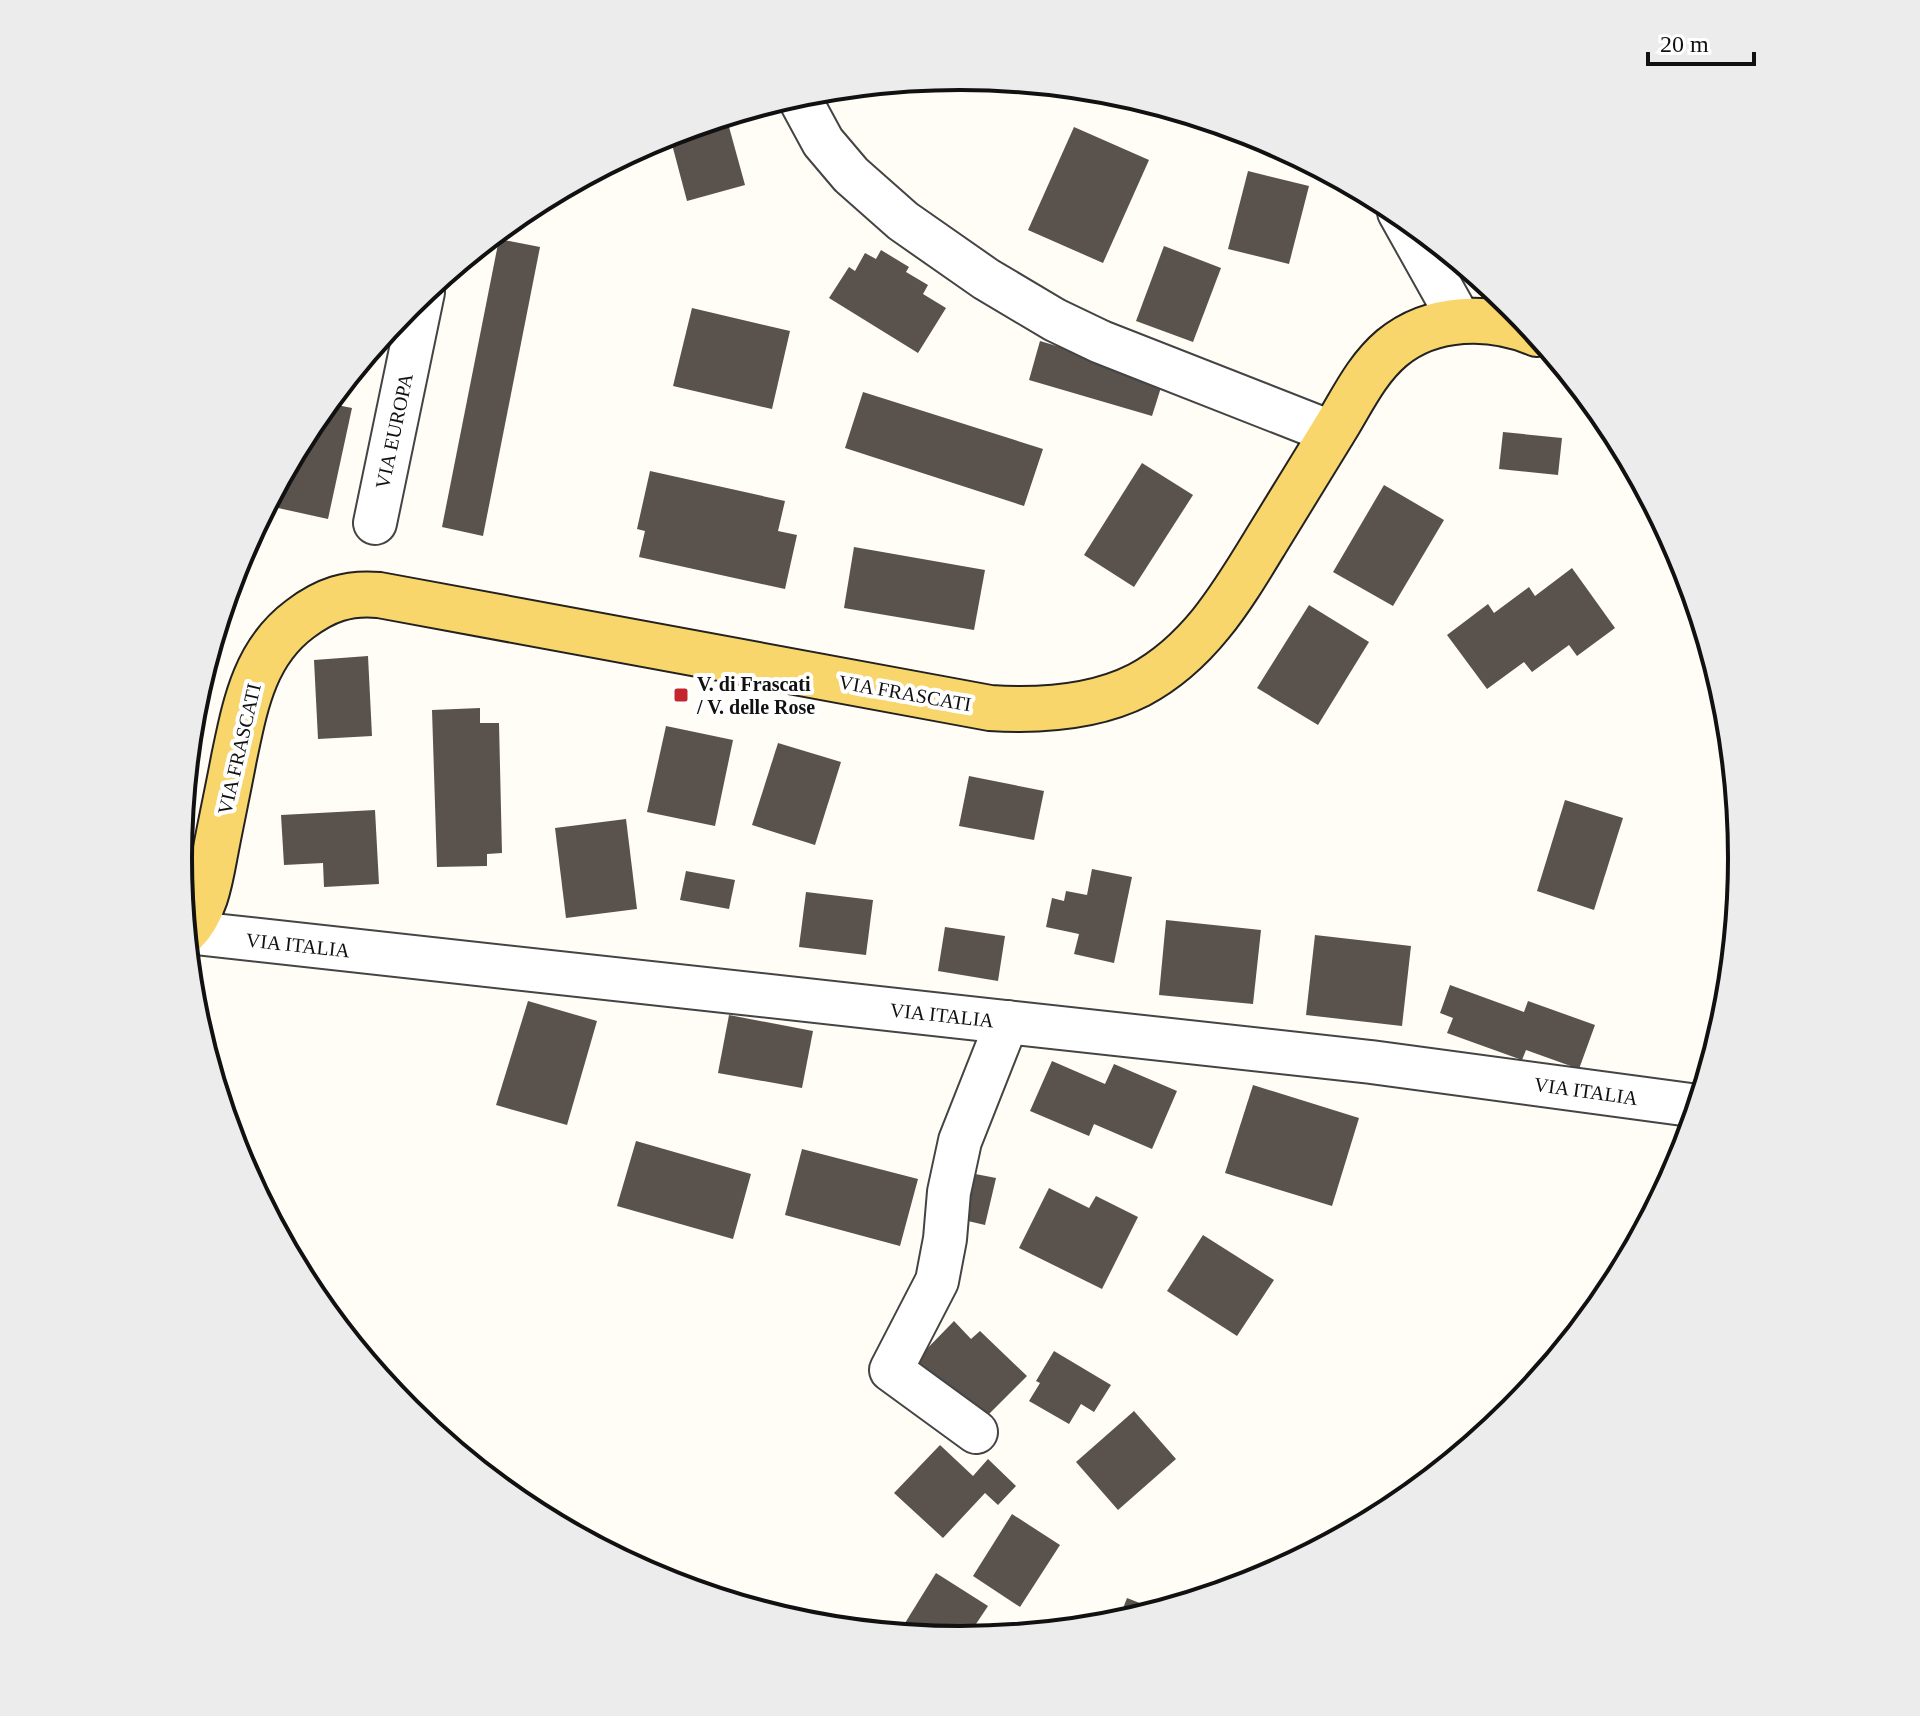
<svg xmlns="http://www.w3.org/2000/svg" width="1920" height="1716" font-family="Georgia,serif">
<style>
.forest{fill:#b9dc9c}
.building{fill:#5a524d}
.lines{fill:none;stroke-linecap:round;stroke-linejoin:round}
.minor-casing{stroke:#444;stroke-width:46}
.major-casing{stroke:#222;stroke-width:48}
.minor{stroke:#fff;stroke-width:42}
.major{stroke:#f9d66b;stroke-width:44}
.poi-dot{fill:#c4262e;stroke:#fff;stroke-width:3}
.labels{text-anchor:middle;stroke-width:8;stroke-linejoin:round;paint-order:stroke}
.street-label{font-size:20px;fill:#111;stroke:#fff}
.poi-label{font-size:20px;font-weight:bold;fill:#111;stroke:#fff;text-anchor:start}
.rim{fill:none;stroke:#111;stroke-width:4}
</style>
<rect width="100%" height="100%" fill="#fffdf5"/>
<path class="forest" d="M648 1574 800 1611 809 1625 660 1580Z"/>
<g class="building">
<path d="M726 116 745 185 687 201 669 133Z"/>
<path d="M1074 127 1149 160 1103 263 1028 230Z"/>
<path d="M1248 171 1309 186 1289 264 1228 249Z"/>
<path d="M499 239 540 247 483 536 442 527Z"/>
<path d="M1164 246 1221 268 1193 342 1136 321Z"/>
<path d="M881 250 909 267 906 272 928 285 923 294 946 308 918 353 829 298 849 267 855 271 865 253 876 259Z"/>
<path d="M692 308 790 331 772 409 673 386Z"/>
<path d="M1040 341 1164 378 1152 416 1029 380Z"/>
<path d="M863 392 1043 449 1024 506 845 448Z"/>
<path d="M327 403 352 408 328 519 278 508 287 467 310 423Z"/>
<path d="M1503 432 1562 438 1558 475 1499 469Z"/>
<path d="M1142 463 1193 495 1134 587 1084 555Z"/>
<path d="M650 471 785 501 778 531 797 535 785 589 639 557 645 531 637 529Z"/>
<path d="M1384 485 1444 520 1393 606 1333 572Z"/>
<path d="M854 547 985 570 974 630 844 608Z"/>
<path d="M1572 568 1615 628 1577 656 1569 645 1532 672 1524 662 1487 689 1447 635 1488 604 1494 613 1529 587 1535 596Z"/>
<path d="M1309 605 1369 642 1318 725 1257 688Z"/>
<path d="M368 656 372 736 318 739 314 660Z"/>
<path d="M480 708V723H499L502 853 487 854V866L437 867 432 710Z"/>
<path d="M666 726 733 740 715 826 647 812Z"/>
<path d="M778 743 841 762 815 845 752 825Z"/>
<path d="M969 776 1044 791 1034 840 959 826Z"/>
<path d="M1565 800 1623 818 1594 910 1537 891Z"/>
<path d="M375 810 379 884 324 887 323 863 284 865 281 815Z"/>
<path d="M626 819 637 909 566 918 555 828Z"/>
<path d="M1092 869 1132 877 1114 963 1074 954 1079 934 1046 927 1052 898 1064 901 1066 891 1087 895Z"/>
<path d="M686 871 735 880 729 909 680 900Z"/>
<path d="M806 892 873 900 866 955 799 947Z"/>
<path d="M1166 920 1261 930 1253 1004 1159 995Z"/>
<path d="M945 927 1005 936 998 981 938 971Z"/>
<path d="M1315 935 1411 946 1402 1026 1306 1015Z"/>
<path d="M1450 985 1524 1012 1528 1001 1595 1025 1579 1069 1526 1050 1522 1060 1447 1033 1453 1018 1440 1013Z"/>
<path d="M528 1001 597 1021 567 1125 496 1105Z"/>
<path d="M729 1015 813 1031 802 1088 718 1073Z"/>
<path d="M1052 1061 1105 1084 1114 1064 1177 1091 1152 1149 1094 1124 1089 1136 1030 1111Z"/>
<path d="M1253 1085 1359 1118 1332 1206 1225 1173Z"/>
<path d="M636 1141 751 1174 733 1239 617 1206Z"/>
<path d="M802 1149 918 1179 900 1246 785 1215Z"/>
<path d="M965 1172 996 1178 985 1225 955 1218Z"/>
<path d="M1049 1188 1089 1208 1096 1196 1138 1217 1102 1289 1019 1248Z"/>
<path d="M1203 1235 1274 1280 1237 1336 1167 1291Z"/>
<path d="M954 1321 971 1339 980 1331 1027 1376 980 1423 916 1360Z"/>
<path d="M1054 1351 1111 1385 1094 1412 1081 1404 1069 1424 1029 1401 1040 1383 1036 1381Z"/>
<path d="M1134 1411 1176 1459 1118 1510 1076 1462Z"/>
<path d="M940 1445 973 1476 988 1459 1016 1486 998 1505 985 1493 943 1538 894 1493Z"/>
<path d="M1012 1514 1060 1545 1020 1607 973 1576Z"/>
<path d="M936 1573 988 1606 966 1639 927 1637 905 1623Z"/>
<path d="M1127 1598 1160 1611 1117 1624Z"/>
</g>
<g class="lines">
<defs>
<g id="minor">
<path d="M797 94 823 142 851 175 903 221 986 279 1055 320 1101 342 1333 433"/>
<path d="M1399 212 1460 321"/>
<path d="M375 523 423 292"/>
<path d="M186 932 1371 1062 1698 1106"/>
<path d="M976 1432 891 1370 937 1281 945 1239 949 1192 960 1141 1007 1022"/>
</g>
<path id="major" d="M185 932C205 912 210 881 215 854 221 822 228 790 234 758 245 706 254 653 300 619 325 600 348 592 379 595L990 708C1039 711 1094 708 1139 685 1199 653 1232 597 1266 541 1289 503 1313 465 1336 427 1353 399 1367 369 1392 348 1432 315 1491 314 1537 334"/>
</defs>
<use href="#minor" class="minor-casing"/>
<use href="#major" class="major-casing"/>
<use href="#minor" class="minor"/>
<use href="#major" class="major"/>
</g>
<rect class="poi-dot" x="673" y="687" width="16" height="16" rx="4"/>
<g class="labels">
<g class="street-label">
<text transform="translate(394 431) rotate(-78)" y="7">VIA EUROPA</text>
<text transform="translate(905 693) rotate(10)" y="7">VIA FRASCATI</text>
<text transform="translate(239 749) rotate(-77)" y="7">VIA FRASCATI</text>
<text transform="translate(298 945) rotate(6)" y="7">VIA ITALIA</text>
<text transform="translate(942 1015) rotate(6)" y="7">VIA ITALIA</text>
<text transform="translate(1586 1091) rotate(8)" y="7">VIA ITALIA</text>
</g>
<g class="poi-label">
<text x="697" y="691">V. di Frascati<tspan x="697" dy="23">/ V. delle Rose</tspan></text>
</g>
</g>
<path d="M0 0H1920V1716H0ZM192 858a768 768 0 1 1 1536 0a768 768 0 1 1-1536 0Z" fill="#ececec" fill-rule="evenodd"/>
<path class="rim" d="M192 858a768 768 0 1 1 1536 0a768 768 0 1 1-1536 0Z"/>
<path d="M1648 52v12h106v-12" fill="none" stroke="#111111" stroke-width="4"/>
<text x="1660" y="52" font-size="24" fill="#111111" stroke="#ffffff" stroke-width="6" paint-order="stroke">20 m</text>
</svg>
